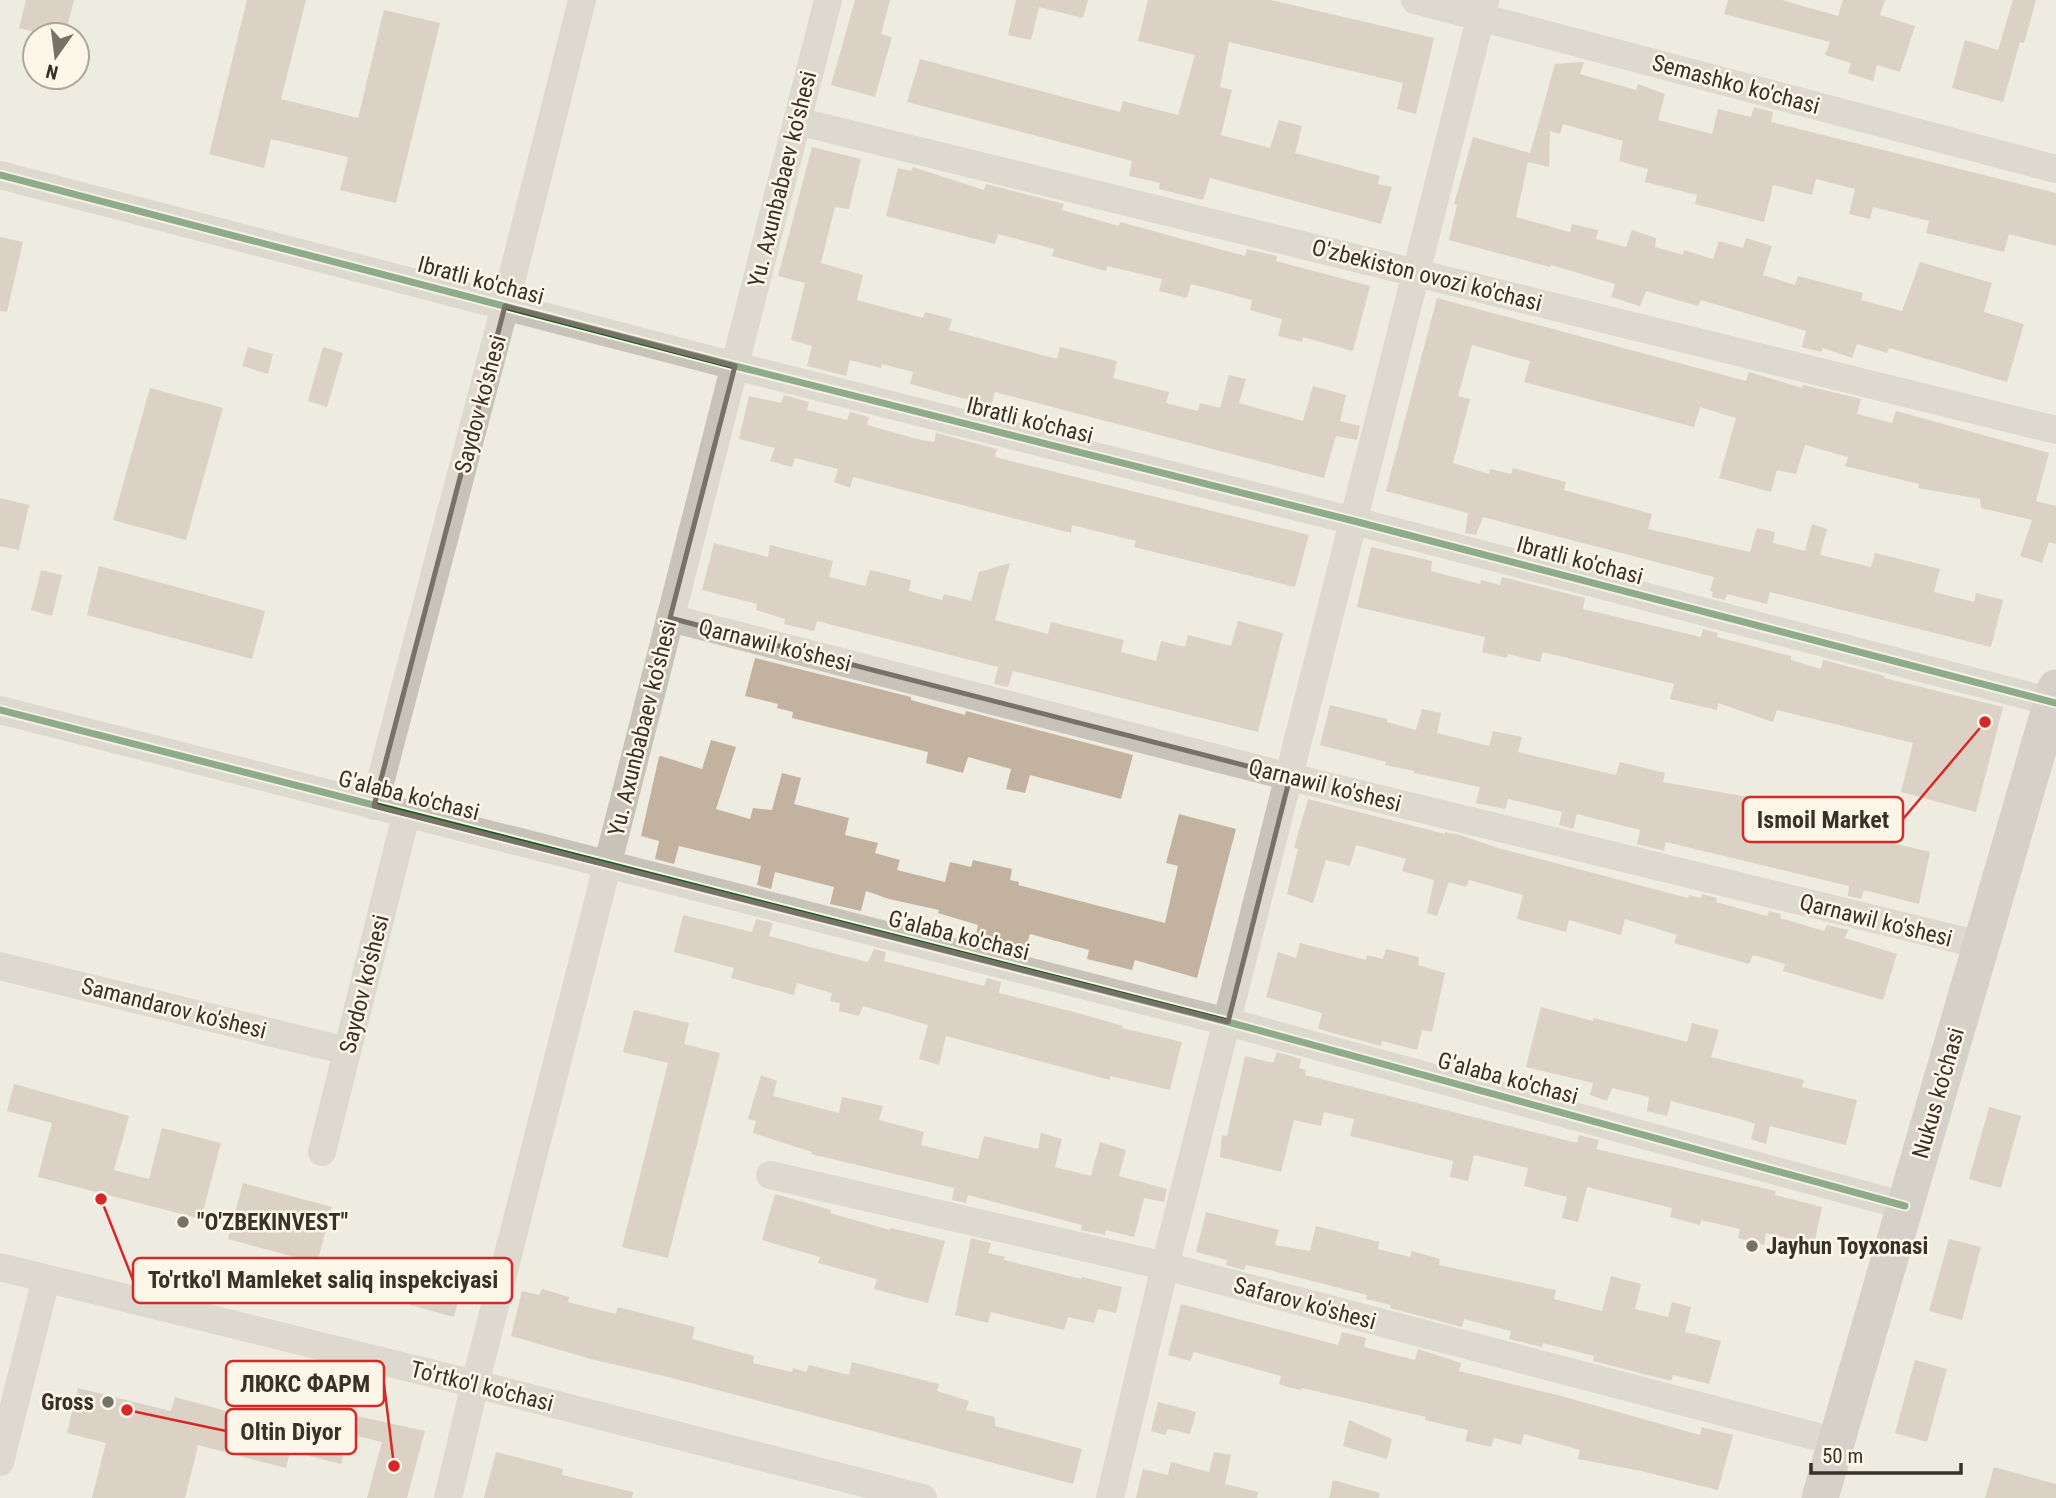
<svg xmlns="http://www.w3.org/2000/svg" width="2056" height="1498" font-family="'Roboto Condensed',sans-serif">
<style>
.building{fill:#c4b2a1}
.lines{fill:none;stroke-linecap:round;stroke-linejoin:round}
.minor{stroke:#c8c3b9;stroke-width:28}
.major{stroke:#b6b1a9;stroke-width:37}
.cycleway-casing{stroke:#fbf6e8;stroke-width:11}
.cycleway{stroke:#1b5e20;stroke-width:7}
.marked{fill:none;stroke:#787168;stroke-width:5;stroke-linejoin:round}
.poi-dot{fill:#787168;stroke:#fbf6e8;stroke-width:2.5}
.labels{text-anchor:middle;stroke-width:5;stroke-linejoin:round;paint-order:stroke}
.street-label{font-size:23px;fill:#393027;stroke:#fbf6e8}
.poi-label{font-size:23px;font-weight:bold;fill:#393027;stroke:#fbf6e8;text-anchor:start}
.leader{fill:none;stroke:#d62828;stroke-width:2.5}
.callout-dot{fill:#d62828;stroke:#fbf6e8;stroke-width:2.5}
.callout{fill:#fbf6e8;stroke:#d62828;stroke-width:2.5}
.callout-label{font-size:24px;text-anchor:middle;font-weight:bold;fill:#393027}
</style>
<rect width="100%" height="100%" fill="#eeebe1"/>
<g class="building">
<path d="M26 0H74L65 35H48L19 28Z"/>
<path d="M247 0H306L281 99 358 118 384 10 440 23 396 203 340 190 348 157 271 139 264 168 209 154Z"/>
<path d="M855 0H890L881 34 892 37 875 97 831 85Z"/>
<path d="M1016 0H1088L1083 18 1039 7 1031 40 1008 35Z"/>
<path d="M1148 0H1271L1434 38 1416 114 1397 109 1403 83 1229 42 1220 87 1232 90 1221 135 1270 148 1279 120 1302 126 1295 153 1380 176 1378 184 1392 187 1381 224 1210 178 1203 200 1159 189 1160 183 1129 176 1132 161 907 102 920 59 1120 112 1123 101 1178 115 1195 55 1138 41Z"/>
<path d="M1728 0H1782L1838 16 1843 0H1885L1880 15 1915 26 1900 72 1877 65 1873 81 1848 73 1851 63 1825 55 1830 42 1724 14Z"/>
<path d="M2013 0H2036L2024 43 2020 42 2003 102 1952 88 1965 40 1998 50Z"/>
<path d="M1584 62 1580 74 1636 90 1638 84 1665 94 1658 120 1712 134 1718 109 1751 117 1754 107 1773 112 1771 122 2056 193V246L2009 234 2004 252 1926 233 1929 221 1873 207 1870 219 1849 214 1855 189 1816 179 1812 195 1773 185 1764 222 1695 204 1697 195 1645 182 1648 169 1619 161 1623 141 1563 124 1560 134 1550 131 1549 167 1528 162 1516 217 1570 232 1572 224 1598 230 1596 239 1626 247 1632 230 1656 238 1655 247 1683 255 1684 250 1713 259 1719 241 1743 248 1746 238 1772 246 1763 275 1795 285 1798 276 1863 293 1861 300 1902 311 1920 262 1992 283 1984 312 2024 324 2007 382 1889 348 1887 353 1857 344 1852 358 1823 348 1821 352 1802 347 1806 331 1701 300 1698 306 1646 291 1640 306 1611 297 1615 284 1551 265 1550 267 1449 240 1457 205 1454 204 1473 137 1530 153 1529 157 1555 64Z"/>
<path d="M812 147 861 159 849 209 835 207 821 263 863 275 857 300 923 318 925 312 952 319 949 330 1057 359 1060 347 1117 361 1113 378 1169 392 1166 403 1198 411 1200 403 1220 408 1229 375 1246 379 1239 403 1303 421 1313 386 1346 395 1340 421 1360 426 1357 440 1336 436 1324 478 995 392 991 406 910 384 913 372 882 364 881 368 850 360 846 376 807 366 812 346 791 340 805 283 778 276Z"/>
<path d="M913 167 984 190 986 184 1064 204 1062 210 1119 226 1120 222 1245 256 1247 249 1277 256 1276 261 1370 286 1353 351 1303 337 1302 342 1278 336 1282 319 1250 310 1252 300 1230 294 1191 284 1187 298 1159 291 1162 279 1107 266 1106 271 1052 256 1054 249 998 234 995 244 886 216 898 168 911 171Z"/>
<path d="M0 237 23 242 7 312 0 311Z"/>
<path d="M1437 298 1746 381 1749 372 1802 388 1803 385 1861 399 1857 414 1892 423 1896 411 2049 453 2036 501 2056 506V544L2049 542 2042 563 2020 556 2032 520 1981 508 1980 499 1918 488 1919 484 1845 466 1848 457 1805 445 1796 474 1777 470 1771 492 1719 478 1736 418 1700 407 1694 427 1524 382 1530 361 1472 345 1458 396 1470 399 1453 463 1489 474 1490 469 1511 474 1513 468 1566 482 1564 490 1652 514 1648 529 1750 552 1757 528 1775 532 1773 543 1805 551 1812 524 1827 529 1820 555 1871 567 1875 553 1940 569 1934 592 1974 602 1976 593 2003 600 1991 647 1770 592 1767 604 1727 594 1725 600 1712 597 1713 592 1710 591 1714 577 1483 517 1476 535 1465 533 1468 513 1386 491Z"/>
<path d="M248 347 273 354 268 374 242 366Z"/>
<path d="M323 347 343 353 327 407 308 401Z"/>
<path d="M150 388 223 408 186 540 113 520Z"/>
<path d="M784 395 809 402 807 410 847 420 850 412 869 417 867 425 917 439 934 442 936 433 997 449 995 457 1309 535 1295 587 1134 547 1136 541 1072 525 1071 533 853 477 850 488 834 482 838 469 795 458 792 467 770 461 775 448 739 439 749 396 781 403Z"/>
<path d="M0 498 29 505 19 550 0 546Z"/>
<path d="M714 543 768 557 770 545 833 561 829 577 865 586 870 570 903 578 911 580 909 591 942 600 944 594 971 601 979 572 1010 563 995 620 1048 634 1051 622 1124 640 1121 652 1156 661 1161 641 1185 647 1188 635 1231 646 1238 621 1283 633 1258 732 1013 671 1008 687 994 684 998 667 817 621 814 631 784 624 785 619 756 610 757 604 702 590Z"/>
<path d="M1371 547 1432 561 1431 571 1480 584 1481 580 1500 585 1502 577 1585 598 1583 609 1701 637 1703 629 1718 633 1717 637 1791 656V660L1821 669 1823 660 1885 676 1884 678 2003 707 1976 812 1901 792 1913 743 1777 710 1773 722 1718 703 1717 710 1670 699 1674 684 1543 652 1540 662 1508 654 1507 658 1482 652 1485 637 1357 607Z"/>
<path d="M99 566 265 611 252 659 87 615Z"/>
<path d="M41 570 62 575 52 616 31 610Z"/>
<path d="M755 658 911 697V700L965 715 966 711 1133 755 1121 799 1030 775 1025 793 1006 789 1011 769 968 757 963 773 926 763 928 752 792 718 793 712 777 708 778 704 745 696Z"/>
<path d="M1330 705 1387 719V722L1416 730 1422 709 1441 713 1437 733 1489 746 1493 731 1522 737 1518 752 1616 775 1620 762 1665 773 1663 782 1748 797 1745 808 1930 852 1919 904 1864 890 1861 899 1848 896 1849 886 1666 842 1664 851 1637 844 1640 830 1577 814 1573 829 1559 825 1562 812 1508 799 1505 809 1476 803 1480 787 1414 773V771L1385 765 1386 762 1320 745Z"/>
<path d="M711 740 736 747 716 809 750 819 753 808 772 810 782 773 801 778 794 804 849 818 845 835 878 843 875 853 900 860 897 870 945 882 950 862 971 867 973 860 1012 869 1010 880 1019 882 1018 885 1165 923 1178 866 1166 863 1179 814 1236 829 1197 978 1135 960 1132 970 1087 959 1089 950 1030 934 1026 947 976 935 978 925 938 913 939 910 889 899 866 891 861 911 848 908 830 904 834 887 775 872 771 889 757 885 761 866 679 846 674 864 655 859 659 841 641 836 659 757 661 756 702 769Z"/>
<path d="M1308 799 1445 834V832L1460 835 1498 848 1688 898 1689 895 1701 898 1702 894 1717 898 1716 902 1767 916 1769 911 1781 914 1780 918 1824 931 1827 925 1848 930 1845 938 1897 954 1883 1000 1783 971 1785 964 1753 955 1749 964 1674 943 1677 935 1625 919 1621 935 1569 920 1566 932 1517 919 1523 895 1469 880 1466 887 1449 882 1437 916 1427 913 1434 880 1402 871 1406 859 1356 845 1350 866 1326 860 1313 903 1287 894 1298 849 1294 848Z"/>
<path d="M683 915 752 932 756 919 773 923 769 936 840 955 868 962 874 949 886 952 884 961 984 986 987 978 1001 982 999 993 1074 1012 1123 1026 1122 1028 1182 1042 1170 1090 1110 1076V1080L946 1036 939 1065 919 1059 928 1025 863 1006 859 1016 839 1011 840 1003 830 1001 832 993 797 983 794 995 731 978 734 968 674 952Z"/>
<path d="M1300 943 1366 960 1367 955 1383 959 1386 949 1419 957 1418 965 1445 973 1432 1032 1422 1030 1417 1050 1382 1041 1381 1046 1318 1029 1322 1013 1266 997 1278 952 1296 958Z"/>
<path d="M1541 1007 1593 1021 1594 1018 1687 1042 1692 1023 1719 1030 1711 1057 1804 1080 1802 1087 1857 1100 1846 1145 1770 1126 1766 1144 1751 1139 1755 1124 1740 1119 1671 1101 1667 1116 1647 1111 1649 1097 1612 1088 1607 1101 1590 1095 1593 1083 1526 1067Z"/>
<path d="M634 1010 689 1023 684 1044 720 1053 668 1258 622 1247 668 1063 623 1052Z"/>
<path d="M1277 1052 1301 1059 1299 1068 1306 1070 1305 1075 1577 1143 1579 1135 1599 1140 1596 1149 1776 1191 1775 1195 1822 1207 1814 1245 1766 1233 1764 1245 1738 1238 1740 1229 1701 1220 1700 1225 1670 1217 1672 1208 1587 1187 1578 1222 1562 1218 1567 1197 1524 1186 1528 1168 1474 1155 1468 1181 1450 1177 1453 1161 1350 1136 1354 1119 1324 1112 1321 1126 1294 1120 1281 1172 1220 1157 1222 1135 1227 1136 1245 1056 1273 1063Z"/>
<path d="M761 1075 777 1081 773 1096 839 1113 842 1097 883 1106 879 1120 924 1132 921 1145 978 1159 984 1136 1038 1149 1041 1133 1062 1139 1055 1167 1091 1176 1100 1142 1126 1150 1119 1176 1167 1189 1164 1202 1144 1198 1134 1237 1106 1230 1105 1235 1081 1230 1082 1225 968 1195 966 1203 952 1200 954 1188 811 1154 812 1152 753 1133 756 1121 748 1119Z"/>
<path d="M14 1084 129 1116 114 1170 149 1179 162 1128 221 1143 201 1219 38 1177 52 1123 7 1111Z"/>
<path d="M1989 1107 2021 1116 2001 1188 1969 1179Z"/>
<path d="M243 1183 332 1207 317 1263 228 1239Z"/>
<path d="M775 1194 831 1210 830 1213 890 1230 891 1228 945 1241 928 1303 874 1289 877 1279 818 1263 820 1257 762 1240Z"/>
<path d="M1206 1212 1279 1230 1275 1245 1310 1251 1316 1226 1379 1242 1378 1249 1410 1257 1412 1251 1440 1259 1439 1265 1556 1290 1554 1299 1602 1311 1611 1276 1641 1284 1635 1309 1668 1317 1672 1302 1691 1307 1685 1332 1721 1341 1709 1384 1673 1375 1671 1381 1593 1361 1594 1356 1543 1343 1542 1347 1509 1339 1511 1331 1464 1319 1462 1327 1390 1308 1391 1305 1366 1299 1367 1295 1269 1270 1246 1265 1244 1270 1226 1265 1227 1260 1196 1252Z"/>
<path d="M971 1238 991 1243 988 1253 1005 1257 1004 1260 1081 1279 1082 1277 1122 1287 1116 1313 1098 1309 1094 1323 1068 1317 1064 1330 991 1312 988 1323 955 1315Z"/>
<path d="M1949 1239 1981 1247 1962 1320 1929 1311Z"/>
<path d="M420 1266 464 1277 454 1317 410 1305Z"/>
<path d="M542 1289 569 1297 568 1302 616 1314 618 1307 695 1327 692 1339 754 1356 753 1363 792 1372 793 1368 806 1372 809 1365 849 1375 852 1362 939 1384 937 1391 969 1401 966 1410 995 1417V1426L1082 1449 1073 1484 668 1377 591 1359 511 1336 522 1291 539 1295Z"/>
<path d="M1181 1304 1338 1345 1342 1332 1366 1338 1364 1347 1415 1360 1418 1349 1461 1363 1459 1371 1565 1397 1700 1435 1702 1427 1733 1435 1718 1490 1641 1471 1578 1459 1580 1450 1524 1434 1521 1445 1494 1438 1491 1447 1465 1441 1468 1430 1425 1420 1426 1417 1302 1388 1301 1390 1287 1387 1279 1384 1281 1376 1194 1352 1190 1361 1168 1355Z"/>
<path d="M1915 1360 1947 1369 1927 1442 1895 1433Z"/>
<path d="M78 1388 171 1411 175 1397 319 1436 325 1409 425 1431 407 1498H367L382 1442 349 1434 341 1464 290 1451 286 1468 198 1445 185 1498H92L106 1443 67 1433Z"/>
<path d="M1158 1402 1196 1412 1190 1434 1168 1429 1165 1435 1151 1431Z"/>
<path d="M1349 1420 1392 1439 1387 1459 1343 1446Z"/>
<path d="M496 1452 563 1469 562 1475 633 1492 632 1498H484Z"/>
<path d="M1214 1452 1231 1455 1225 1484 1258 1492 1257 1498H1136L1143 1469 1168 1475 1171 1462 1209 1472Z"/>
<path d="M1994 1467 2056 1484V1498H1985Z"/>
<path d="M1333 1480 1380 1493 1379 1498H1329Z"/>
</g>
<g class="lines">
<g class="minor">
<path d="M1415 0 2056 169"/>
<path d="M797 121 2056 430"/>
<path d="M0 175 735 366 1354 521 2056 703"/>
<path d="M670 618 1290 777 1981 945"/>
<path d="M0 710 1228 1022 1905 1206"/>
<path d="M374 806 505 306 582 0"/>
<path d="M0 966 347 1051"/>
<path d="M322 1152 406 815"/>
<path d="M770 1175 1165 1266 1837 1442"/>
<path d="M0 1267 475 1384 923 1498"/>
<path d="M0 1462 46 1279"/>
<path d="M448 1498 475 1384 828 0"/>
<path d="M1110 1498 1165 1266 1485 0"/>
</g>
<path class="major" d="M1820 1498 2056 688"/>
<defs>
<g id="cycleway">
<path d="M0 175 735 366 1354 521 2056 703"/>
<path d="M0 710 1228 1022 1905 1206"/>
</g>
</defs>
<use href="#cycleway" class="cycleway-casing"/>
<use href="#cycleway" class="cycleway"/>
</g>
<path d="M0 0H2056V1498H0ZM505 306 735 366 670 618 1290 777 1228 1022 374 806Z" fill="#eeebe1" fill-opacity=".55" fill-rule="evenodd"/>
<path class="marked" d="M505 306 735 366 670 618 1290 777 1228 1022 374 806Z"/>
<g class="poi-dot">
<circle cx="183" cy="1222" r="7"/>
<circle cx="1752" cy="1246" r="7"/>
<circle cx="108" cy="1402" r="7"/>
</g>
<g class="labels">
<g class="street-label">
<text transform="translate(1736 84) rotate(15)" y="8">Semashko ko'chasi</text>
<text transform="translate(782 179) rotate(-76)" y="8">Yu. Axunbabaev ko'shesi</text>
<text transform="translate(1427 275) rotate(14)" y="8">O'zbekiston ovozi ko'chasi</text>
<text transform="translate(481 280) rotate(15)" y="8">Ibratli ko'chasi</text>
<text transform="translate(480 404) rotate(-75)" y="8">Saydov ko'shesi</text>
<text transform="translate(1030 420) rotate(14)" y="8">Ibratli ko'chasi</text>
<text transform="translate(1580 560) rotate(15)" y="8">Ibratli ko'chasi</text>
<text transform="translate(775 645) rotate(14)" y="8">Qarnawil ko'shesi</text>
<text transform="translate(642 728) rotate(-76)" y="8">Yu. Axunbabaev ko'shesi</text>
<text transform="translate(1325 785) rotate(14)" y="8">Qarnawil ko'shesi</text>
<text transform="translate(409 795) rotate(14)" y="8">G'alaba ko'chasi</text>
<text transform="translate(1876 920) rotate(14)" y="8">Qarnawil ko'shesi</text>
<text transform="translate(959 935) rotate(14)" y="8">G'alaba ko'chasi</text>
<text transform="translate(364 984) rotate(-76)" y="8">Saydov ko'shesi</text>
<text transform="translate(174 1008) rotate(14)" y="8">Samandarov ko'shesi</text>
<text transform="translate(1508 1078) rotate(15)" y="8">G'alaba ko'chasi</text>
<text transform="translate(1938 1093) rotate(-74)" y="8">Nukus ko'chasi</text>
<text transform="translate(1305 1303) rotate(15)" y="8">Safarov ko'shesi</text>
<text transform="translate(482 1386) rotate(14)" y="8">To'rtko'l ko'chasi</text>
</g>
<g class="poi-label">
<text x="197" y="1230">"O'ZBEKINVEST"</text>
<text x="1766" y="1254">Jayhun Toyxonasi</text>
<text x="94" y="1410" text-anchor="end">Gross</text>
</g>
</g>
<path class="leader" d="M1985 722L1903 819M101 1199L133 1280M394 1466L384 1384M127 1410L226 1431"/>
<g class="callout-dot">
<circle cx="1985" cy="722" r="7"/>
<circle cx="101" cy="1199" r="7"/>
<circle cx="394" cy="1466" r="7"/>
<circle cx="127" cy="1410" r="7"/>
</g>
<g class="callout">
<rect x="1743" y="797" width="160" height="45" rx="7"/>
<rect x="133" y="1258" width="379" height="45" rx="7"/>
<rect x="226" y="1361" width="158" height="45" rx="7"/>
<rect x="226" y="1409" width="130" height="45" rx="7"/>
</g>
<g class="callout-label">
<text x="1823" y="828">Ismoil Market</text>
<text x="323" y="1288">To'rtko'l Mamleket saliq inspekciyasi</text>
<text x="305" y="1392">ЛЮКС ФАРМ</text>
<text x="291" y="1440">Oltin Diyor</text>
</g>
<g transform="translate(56 56) rotate(194)"><circle r="33" fill="#fbf6e8" stroke="#ada79b" stroke-width="2"/>
<path d="M0-5L12 26L0 18L-12 26Z" fill="#787168"/>
<text y="-10" font-size="19" font-weight="bold" text-anchor="middle" fill="#393027">N</text>
</g>
<path d="M1811 1463v10h150v-10" fill="none" stroke="#393027" stroke-width="3.5"/>
<text x="1822" y="1463" font-size="21" fill="#393027" stroke="#fbf6e8" stroke-width="5" paint-order="stroke">50 m</text>
</svg>
